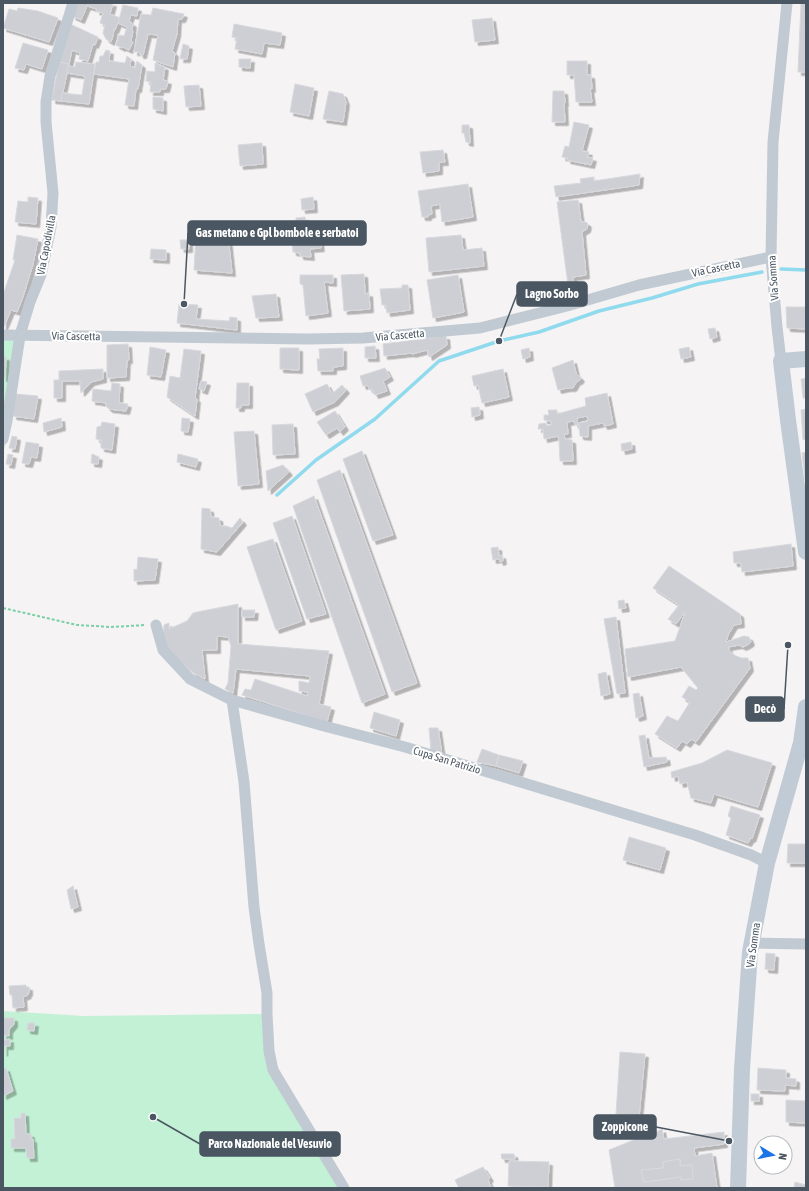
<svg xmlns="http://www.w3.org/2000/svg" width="809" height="1191" font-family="'Asap Condensed',sans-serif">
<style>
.green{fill:#c3f1d5}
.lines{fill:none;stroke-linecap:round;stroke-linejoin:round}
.stream{stroke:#90daee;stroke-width:3.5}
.building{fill:#cdcfd5;stroke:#d7d9de;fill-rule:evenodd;filter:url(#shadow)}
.path{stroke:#7ad0a6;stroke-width:2;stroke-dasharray:3 2;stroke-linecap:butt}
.street{stroke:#c1cad2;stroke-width:11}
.secondary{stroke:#c1cbd6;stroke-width:16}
.labels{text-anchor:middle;stroke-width:4;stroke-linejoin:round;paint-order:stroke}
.street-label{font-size:11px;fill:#4a5661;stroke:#fff}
.leader{fill:none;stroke:#4a5661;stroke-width:1.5}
.callout-dot{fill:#4a5661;stroke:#fff;stroke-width:1.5}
.callout{fill:#4a5661;stroke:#4a5661;stroke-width:1.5}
.callout-label{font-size:12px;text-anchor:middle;font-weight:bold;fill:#fff}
</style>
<defs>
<filter id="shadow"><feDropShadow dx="3.5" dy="3.5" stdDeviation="0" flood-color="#0004"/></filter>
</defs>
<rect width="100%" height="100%" fill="#f5f3f3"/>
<g class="green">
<path d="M3 332 25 341 12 416 3 455Z"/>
<path d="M3 1011 84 1016 266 1014 275 1070 346 1188H3Z"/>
</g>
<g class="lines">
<g class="stream">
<path d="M781 269 806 270"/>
<path d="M277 495 316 460 375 419 439 361 499 341 539 332 599 311 652 298 698 284 762 272"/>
</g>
</g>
<g class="building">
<path d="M76 3H113L110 14 120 18 115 30 114 29 113 36 111 42 106 39 103 33 105 25 100 23 103 13 96 11 97 9 87 6 81 20 72 16Z"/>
<path d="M801 3H806V72H798Z"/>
<path d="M123 5 138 8 137 16 131 15 129 21 133 24 132 30 133 31 131 40 133 42 129 50 123 47 122 48 116 45 119 35 124 36 127 27 118 23Z"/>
<path d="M18 8 38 11 58 18 49 42 3 28 9 9 17 11Z"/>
<path d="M153 8 184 14 182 19H178L177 34 172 51 175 53 173 67 153 60 158 35 148 34 143 55H140V52H134L141 14 151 15Z"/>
<path d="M492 18 495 40 475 42 472 20Z"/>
<path d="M70 24 98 37 95 45 93 44 88 61 79 59 80 53 72 50 69 64 59 62Z"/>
<path d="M234 24 282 33 280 45 264 43 262 54 235 49 237 38 232 37Z"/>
<path d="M23 43 48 50 42 69 26 64 24 70 15 68Z"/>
<path d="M183 44 189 46 187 59H180Z"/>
<path d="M106 50 110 51 109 61 125 63 127 56 131 59 130 66 135 68 137 61 142 65 138 89H136L134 106 125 105 129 79 94 74 96 62H99L100 56H103Z"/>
<path d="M239 59H251L250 68 239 67Z"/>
<path d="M567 61H587V75H591L592 89 590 88 592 102H576L574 75H567Z"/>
<path d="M59 62 69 64 61 101 52 100Z"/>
<path d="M76 62 95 64 89 104 61 101 62 93 82 95 85 76 67 73 68 66 75 67Z"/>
<path d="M155 63 165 67 163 80 168 81 166 89H160V92H150L151 82 146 81 147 71 155 72Z"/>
<path d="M295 84 314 88 309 116 290 112Z"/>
<path d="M199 85 201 106 186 107 184 86Z"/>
<path d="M329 91 343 94 346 102 343 122 323 119Z"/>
<path d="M553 91H564L565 103H564L565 122H552Z"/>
<path d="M153 97 163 98V111L153 109Z"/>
<path d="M574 122 589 125 582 151 589 152 587 157 593 158 591 165 567 160 568 158 562 157 565 146 569 147Z"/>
<path d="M462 125H469L470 143 466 142 464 133H462Z"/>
<path d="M262 143 263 164 240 166 238 145Z"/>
<path d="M443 150 445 162H439V171L423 173 420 152Z"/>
<path d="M640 174 639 185 556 197 554 186 581 183 580 179 594 177V181Z"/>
<path d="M468 184 473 217 442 222 440 204 431 206 432 214 428 215V217H422L418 191Z"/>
<path d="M28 197 38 198 36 224 15 222 18 201 28 202Z"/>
<path d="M313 197 314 209 302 210 301 199Z"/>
<path d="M578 200 581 222H586L588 224 587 229 582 232 586 275 573 277 574 284 568 285 557 202Z"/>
<path d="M305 217 306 230H304V233L311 235 312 243 320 242 321 248 310 249 311 257 300 256V253L293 252 291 221H296V218Z"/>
<path d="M17 235 38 239 33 264 23 297 17 312 11 310 3 329V295L15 260H13Z"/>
<path d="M461 235 463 250 482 248 484 266 429 272 426 238Z"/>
<path d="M196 236H228L232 273 194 270Z"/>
<path d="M180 240H189V249H181Z"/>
<path d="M151 249 166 250V260L150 259Z"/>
<path d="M364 274 365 294 369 293 370 309 344 311 341 275Z"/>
<path d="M300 275H333V283L324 282 328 313 306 316 303 285 300 284Z"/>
<path d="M458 275 464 312 433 318 427 280Z"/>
<path d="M402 285H408L410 310 387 313 386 305H382L380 289 402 288Z"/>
<path d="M276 294 279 317 256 318 252 296Z"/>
<path d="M179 304 198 305 196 319 229 321 230 317 237 318V330L177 323Z"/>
<path d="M786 307H806V329L787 328Z"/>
<path d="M715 328 717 337 710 339 708 329Z"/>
<path d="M446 336 447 345 429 357 427 350 412 354V353L384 356 383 344Z"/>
<path d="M128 344 129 360H127L126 377 107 378V345Z"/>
<path d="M375 346 376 358H365V347Z"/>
<path d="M150 347 166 350 161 377 147 375Z"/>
<path d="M689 347 691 357 681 359 679 349Z"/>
<path d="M280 348H299V370L280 369Z"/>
<path d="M343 348V366L333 367V371H318L317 359H320L319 349Z"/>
<path d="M529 348 530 357 523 359 521 350Z"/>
<path d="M184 349 201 351 195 398 197 399 195 416 167 397 170 376 180 378Z"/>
<path d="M3 357H6L5 379 3 378Z"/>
<path d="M573 360 576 373 581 378 579 381H577L573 388H567L558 390 552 368Z"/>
<path d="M385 368 390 377 383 381 387 391 375 395 372 389 370 390 367 385 363 386 360 376Z"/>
<path d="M103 369V379L91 382 81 393 80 381H62V398H54V380H59V371Z"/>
<path d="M503 369 509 397 482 403 478 385 474 386 472 376Z"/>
<path d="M806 378V398H803L801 379Z"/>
<path d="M201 381 207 382 204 391 199 389Z"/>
<path d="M112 383 120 384 119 403 128 404 126 411 109 409 106 406V403L92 401 93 389 111 391Z"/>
<path d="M237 383H249V405H241V408H236Z"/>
<path d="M327 384 332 394 342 385 346 390 335 402 313 412 305 394Z"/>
<path d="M607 393 613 424 604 426 603 423 588 426V437L580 436 579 423 588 421 587 416 577 418 578 425H575L574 421 567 422 568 434H564L565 439 572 440 573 461H560L559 441 558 436 544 439 543 429H538L539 424 546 423 547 426 551 425V421L544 420V415H549L548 410H557V414L586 406 585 398Z"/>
<path d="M16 394 38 396 34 419 13 416Z"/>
<path d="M479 407 480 415 472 417 471 408Z"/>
<path d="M806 409V439L803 440 801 410Z"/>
<path d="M335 411 345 427 340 432 337 428 326 435 317 422Z"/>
<path d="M61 418 62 427 44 432 43 423Z"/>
<path d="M182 418 190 419 188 432 181 431Z"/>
<path d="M102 422 115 424 112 450 101 448V440L96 439 97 427 101 426Z"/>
<path d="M293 424 295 454 273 455 272 425Z"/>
<path d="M254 431 259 484 238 486 234 432Z"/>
<path d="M12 436 17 437 15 449 9 448Z"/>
<path d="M26 442 39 444 37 458 31 457 29 464 22 463Z"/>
<path d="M631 442 632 449 622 451 621 444Z"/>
<path d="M362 451 393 535 373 541 343 459Z"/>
<path d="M806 452V480H805L802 453Z"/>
<path d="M8 454 13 455 11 465 6 464Z"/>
<path d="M92 454 99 457 98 464 91 463Z"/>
<path d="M178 454 198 459 196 467 177 462Z"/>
<path d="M283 465 289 472 268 491 266 471Z"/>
<path d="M340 470 417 683 392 692 317 480Z"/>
<path d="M314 496 385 694 362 703 293 506Z"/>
<path d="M202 508 210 509 211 517 219 518 220 526H226L232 528 240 518 243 522 217 552 201 549Z"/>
<path d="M292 516 326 614 307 619 273 523Z"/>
<path d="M273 539 302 621 276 630 247 547Z"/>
<path d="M791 544 793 566 742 572 741 563H734L733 552Z"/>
<path d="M498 547 499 556 502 555 503 561 500 562 499 559 493 560 491 548Z"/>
<path d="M138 557 158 559 155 580 134 581V569L137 570Z"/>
<path d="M669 566 740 614 741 624 734 625 728 635 726 642 744 636 749 637 751 642 749 644 743 647 739 645 728 647 730 652 736 656 742 658H748L750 668 696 742 691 739 687 744 682 741 677 748 655 734 667 716 678 721 690 702 682 697 689 686 696 690 698 688 681 667 628 677 625 649 675 641 685 613H684L676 624 668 619 679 605 653 588Z"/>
<path d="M624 600 626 608 619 609 618 601Z"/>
<path d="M238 604V644L329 651 319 704 331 707 327 722 242 695 245 689 251 690 255 679 307 696 308 692 299 691V681L309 683 310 676 236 669 233 693 225 689 228 683 231 646 228 637 217 636V650H202L205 679 194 673 167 650 163 641 164 625 169 623V629L187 621 193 613 197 612Z"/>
<path d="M242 610H255L254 617H242Z"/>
<path d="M616 617 625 693 617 694 604 619Z"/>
<path d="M606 672 610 694 601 696 598 674Z"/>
<path d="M639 693 643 716 636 718 633 694Z"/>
<path d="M374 712 400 720 396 736 370 728Z"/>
<path d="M429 728H438L442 755 431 751Z"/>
<path d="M645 735 649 758 666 757 667 762 644 767 639 736Z"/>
<path d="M482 749 499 755 496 766 477 762Z"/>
<path d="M727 750 772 763 758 807 714 794 711 803 691 798 687 782 680 784 678 776 672 778 671 772 702 763Z"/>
<path d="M499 755 523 761 519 773 496 766Z"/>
<path d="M731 806 760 815 752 839 751 838 748 843 726 835 731 818 728 816Z"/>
<path d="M629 837 666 848 660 870 623 860Z"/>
<path d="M788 844H806V863H787Z"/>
<path d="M73 886 78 907 71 909 67 890Z"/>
<path d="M766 953 775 954 774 970 765 969Z"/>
<path d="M26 985V987H29V993H27L28 995 23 997 24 1007 13 1008 12 995H10L9 986Z"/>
<path d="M3 1018H14V1024L9 1030V1036L4 1035V1040L10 1039V1046H4V1053Z"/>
<path d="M28 1023H35L34 1031 27 1030Z"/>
<path d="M620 1052 645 1054 639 1117 616 1114Z"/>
<path d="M6 1068 13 1091 3 1096V1069Z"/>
<path d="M758 1068 786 1070V1078L796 1079V1086L785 1085V1091L757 1090Z"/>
<rect x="751" y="1094" width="8" height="7"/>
<path d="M786 1100 806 1101V1123L786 1122Z"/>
<path d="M21 1113H25L26 1134H31V1139H33L34 1158H27L26 1148H11V1139H15L14 1118H21Z"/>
<path d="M662 1129 664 1139 724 1132V1144L694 1148 695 1156 712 1153 717 1188H615L609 1150 636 1139 653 1134ZM680 1159V1166L692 1165 693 1179 681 1180V1177L644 1182 641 1170 663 1168V1162Z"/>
<path d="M501 1154H514L515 1159H502Z"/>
<path d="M680 1159V1166L692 1165 693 1179 681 1180V1177L644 1182 641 1170 663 1168V1162Z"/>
<path d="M509 1161 549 1162 548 1187 508 1186Z"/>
<path d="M483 1167 490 1178 488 1180 491 1187 489 1188H459L455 1180Z"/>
<path d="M795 1182 806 1185V1188H794Z"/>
</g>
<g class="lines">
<path class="path" d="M3 608 77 625 111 627 146 625"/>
<g class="street">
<path d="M3 335 307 339 363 338 480 328 567 306 639 285 771 257"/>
<path d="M781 361 777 327 771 257 773 142 787 3"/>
<path d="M3 439 7 421 20 335 30 302 41 275 51 227 53 193 46 122V102L50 76 73 3"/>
<path d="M156 625 163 650 190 679 232 700 324 726 405 747 695 835 751 855 767 863"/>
<path d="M232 700 244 782 254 907 259 944 267 993V1014L269 1051 273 1070 344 1188"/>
<path d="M752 943 806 944"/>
</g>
<g class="secondary">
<path d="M806 359 781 361 788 420 806 552"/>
<path d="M738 1188 742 1069 750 952 767 863 801 743 806 707"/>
</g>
</g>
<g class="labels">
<g class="street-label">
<text transform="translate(46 245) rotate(-79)" y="4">Via Capodivilla</text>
<text transform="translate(716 268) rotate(-12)" y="4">Via Cascetta</text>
<text transform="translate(773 278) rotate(-94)" y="4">Via Somma</text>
<text transform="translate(400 335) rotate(-5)" y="4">Via Cascetta</text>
<text transform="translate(76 336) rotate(1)" y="4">Via Cascetta</text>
<text transform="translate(447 760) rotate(17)" y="4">Cupa San Patrizio</text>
<text transform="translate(753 945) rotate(-82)" y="4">Via Somma</text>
</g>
</g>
<path class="leader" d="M184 304L188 233M499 341L517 294M788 645L784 709M729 1141L656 1127M153 1117L200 1144"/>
<g class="callout-dot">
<circle cx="184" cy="304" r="4"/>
<circle cx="499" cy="341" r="4"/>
<circle cx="788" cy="645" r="4"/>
<circle cx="729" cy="1141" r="4"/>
<circle cx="153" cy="1117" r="4"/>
</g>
<g class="callout">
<rect x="188" y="221" width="178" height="24" rx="4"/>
<rect x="517" y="282" width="70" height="24" rx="4"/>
<rect x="746" y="697" width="38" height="24" rx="4"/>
<rect x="594" y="1115" width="62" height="24" rx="4"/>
<rect x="200" y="1132" width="140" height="24" rx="4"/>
</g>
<g class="callout-label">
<text x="277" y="237">Gas metano e Gpl bombole e serbatoi</text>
<text x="552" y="298">Lagno Sorbo</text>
<text x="765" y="713">Decò</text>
<text x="625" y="1131">Zoppicone</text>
<text x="270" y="1148">Parco Nazionale del Vesuvio</text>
</g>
<rect width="809" height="1191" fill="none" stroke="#4a5661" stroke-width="8"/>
<g transform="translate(773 1155) rotate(100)"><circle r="19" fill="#ffffff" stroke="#b7bbc0"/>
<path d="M0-3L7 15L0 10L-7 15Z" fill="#1a73e8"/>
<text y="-6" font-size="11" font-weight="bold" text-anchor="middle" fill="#4a5661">N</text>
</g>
</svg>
